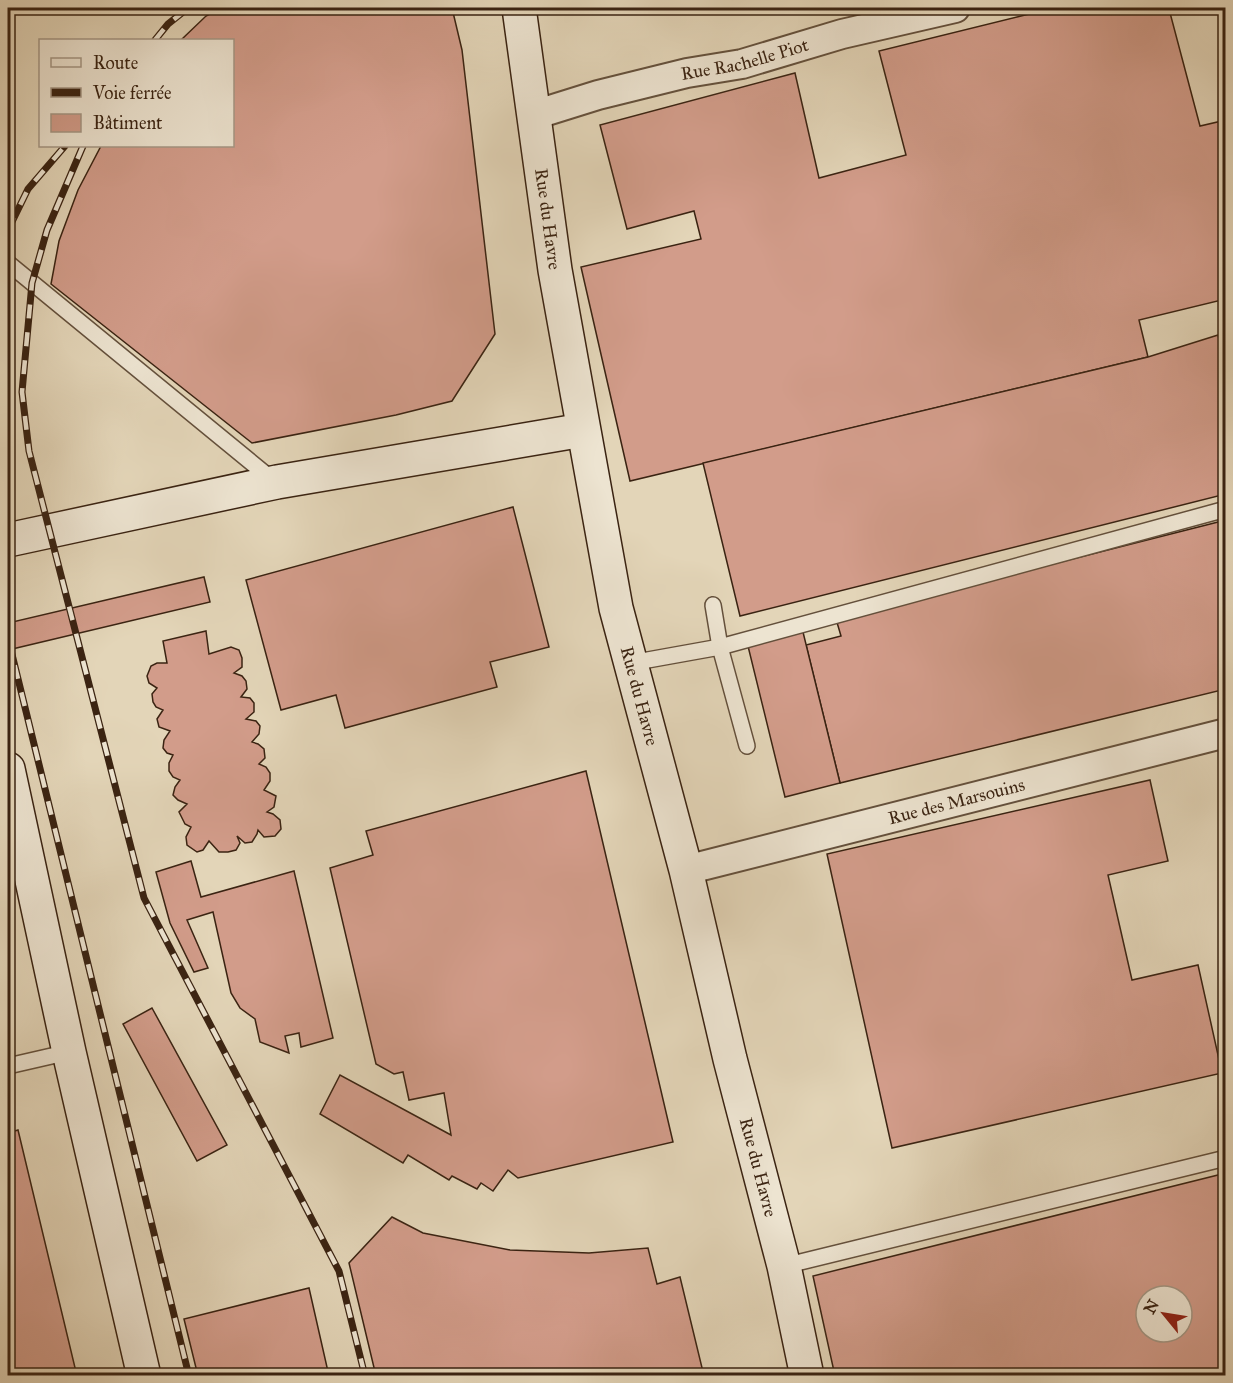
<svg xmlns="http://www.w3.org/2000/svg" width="1233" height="1383" font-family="'IM FELL Great Primer',serif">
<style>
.building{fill:#d29c8a;stroke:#3a2312;stroke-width:1.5;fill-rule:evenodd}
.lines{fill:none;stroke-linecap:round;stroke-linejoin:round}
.lane-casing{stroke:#64503c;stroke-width:18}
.street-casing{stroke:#64503c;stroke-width:32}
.secondary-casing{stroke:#3a2312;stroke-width:36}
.lane{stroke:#ede4d1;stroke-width:15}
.street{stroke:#ede4d1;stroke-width:28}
.secondary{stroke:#ede4d1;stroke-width:33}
.rail-casing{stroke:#3a2312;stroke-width:7}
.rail{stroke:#ede4d1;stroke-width:4.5;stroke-dasharray:14;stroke-linecap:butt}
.labels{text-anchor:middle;stroke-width:4.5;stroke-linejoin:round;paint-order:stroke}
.street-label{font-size:18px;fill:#3a2312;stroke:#ede4d1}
</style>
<rect width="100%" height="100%" fill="#e3d5b8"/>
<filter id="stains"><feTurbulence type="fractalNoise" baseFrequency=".00333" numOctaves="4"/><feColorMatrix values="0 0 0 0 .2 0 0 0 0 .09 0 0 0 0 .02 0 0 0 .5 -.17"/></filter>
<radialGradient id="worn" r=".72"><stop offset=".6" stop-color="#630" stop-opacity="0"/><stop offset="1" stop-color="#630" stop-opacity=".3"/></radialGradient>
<g class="building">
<path d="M221 8H452L462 50 495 334 452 401 396 415 252 443 51 284 59 241 78 190 101 146H232V40H181L206 16Z"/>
<path d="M1054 8 1169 9 1200 126 1226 120V299L1139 320 1148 357 630 481 581 267 701 239 694 211 627 229 600 125 795 73 819 178 906 155 879 51Z"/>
<path d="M1218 335 1226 366V494L740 616 703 463 1148 357Z"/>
<path d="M513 507 549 647 490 662 497 687 345 728 336 695 281 710 246 580Z"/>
<path d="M1226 520V689L840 783 806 645 841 636 836 619Z"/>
<path d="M204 577 210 602 8 650V623Z"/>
<path d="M802 628 840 783 785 797 747 642Z"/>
<path d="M206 631 209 654 231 647 239 650 242 658V667L234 673 242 676 246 681 247 689 241 697 250 698 254 703V712L246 719 256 721 260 726 259 734 252 742 258 744 264 749 265 758 259 764 266 767 270 773V781L264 790 276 796 274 807 267 812 273 814 280 820 281 829 275 836 264 837 258 830 257 834 252 842 245 843 237 836 240 843 236 850 228 852H219L209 841 203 850 197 852 187 845 186 837 191 827 185 824 179 812 187 804 178 800 173 795 175 787 180 780 173 777 169 771V763L173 755 167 753 163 748 164 740 170 731 159 727 157 719 163 710 156 707 153 702 152 694 157 688 149 683 147 676 151 666 157 663H167L163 641Z"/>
<path d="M586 771 673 1142 518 1178 508 1170 493 1191 481 1183 477 1189 452 1176 449 1180 408 1155 403 1163 320 1114 340 1075 451 1135 444 1093 409 1100 403 1072 394 1074 376 1064 330 868 373 855 366 831Z"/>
<path d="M1150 780 1168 861 1108 875 1132 980 1198 965 1222 1073 892 1148 827 854Z"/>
<path d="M191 861 201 897 294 871 333 1038 301 1047 299 1033 285 1036 289 1053 260 1042 255 1019 240 1008 231 993 213 912 187 920 208 968 194 972 170 923 156 872Z"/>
<path d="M152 1008 227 1145 197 1161 123 1024Z"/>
<path d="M18 1130 77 1376H8V1133Z"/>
<path d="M1226 1173V1376H835L813 1276ZM1146 1296H1182V1332H1146Z"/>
<path d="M392 1217 423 1233 510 1250 589 1253 648 1248 657 1284 680 1277 704 1376H376L349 1263Z"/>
<path d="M309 1288 329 1376H198L184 1319Z"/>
</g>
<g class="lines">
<defs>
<g id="lane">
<path d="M8 263 274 481"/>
<path d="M713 605 720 647 747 746"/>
<path d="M631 663 720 647 1226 509"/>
<path d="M8 1066 69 1052"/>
<path d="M784 1266 1226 1158"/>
</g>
<g id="street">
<path id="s1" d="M534 115 598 95 687 73 742 64 842 34 955 8"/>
<path id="s2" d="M686 870 1226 733"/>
</g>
<g id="secondary">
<path id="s3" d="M519 8 555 270 616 608 686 870 730 1059 784 1266 807 1376"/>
<path d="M8 540 277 482 583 430"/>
<path d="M8 769 69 1052 144 1376"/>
</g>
</defs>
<use href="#lane" class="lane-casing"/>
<use href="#street" class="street-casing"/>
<use href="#secondary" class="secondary-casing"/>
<use href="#lane" class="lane"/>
<use href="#street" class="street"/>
<use href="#secondary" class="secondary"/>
<defs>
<g id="rail">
<path d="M155 40 168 24 188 8"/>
<path d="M83 146 47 230 32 283 22 392 29 451 144 898 339 1271 365 1376"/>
<path d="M8 230 28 189 65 146"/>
<path d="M8 638 189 1376"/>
</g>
</defs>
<use href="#rail" class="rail-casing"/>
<use href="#rail" class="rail"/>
</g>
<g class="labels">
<g class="street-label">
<text dy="6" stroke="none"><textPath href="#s1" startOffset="218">Rue Rachelle Piot</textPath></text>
<text dy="6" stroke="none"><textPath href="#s3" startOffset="213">Rue du Havre</textPath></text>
<text dy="6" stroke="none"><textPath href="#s3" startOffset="699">Rue du Havre</textPath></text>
<text dy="6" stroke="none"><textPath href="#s2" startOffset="279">Rue des Marsouins</textPath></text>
<text dy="6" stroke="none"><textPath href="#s3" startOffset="1185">Rue du Havre</textPath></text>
</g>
</g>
<rect width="1233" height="1383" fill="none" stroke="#e3d5b8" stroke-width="30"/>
<rect x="9" y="9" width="1215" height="1365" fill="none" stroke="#3a2312" stroke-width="3"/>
<rect x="15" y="15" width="1203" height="1353" fill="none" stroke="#3a2312" stroke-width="1.5"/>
<rect x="39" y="39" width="195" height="108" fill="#ede4d1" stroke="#a59785" stroke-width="1.5"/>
<rect x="51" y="58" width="30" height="9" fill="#ede4d1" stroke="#a59785" stroke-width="1.5"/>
<text x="93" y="69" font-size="18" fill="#3a2312">Route</text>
<rect x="51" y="88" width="30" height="9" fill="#3a2312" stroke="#a59785" stroke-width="1.5"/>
<text x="93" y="99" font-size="18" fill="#3a2312">Voie ferrée</text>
<rect x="51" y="114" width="30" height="18" fill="#d29c8a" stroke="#a59785" stroke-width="1.5"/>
<text x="93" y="129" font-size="18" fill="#3a2312">Bâtiment</text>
<g transform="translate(1164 1314) rotate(300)"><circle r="28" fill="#ede4d1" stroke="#a59785" stroke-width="1.5"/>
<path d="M0-4.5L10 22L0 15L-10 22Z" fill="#8f2418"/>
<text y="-9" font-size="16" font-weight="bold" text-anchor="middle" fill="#3a2312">N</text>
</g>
<rect width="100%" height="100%" filter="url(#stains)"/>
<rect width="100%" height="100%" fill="url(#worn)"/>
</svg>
